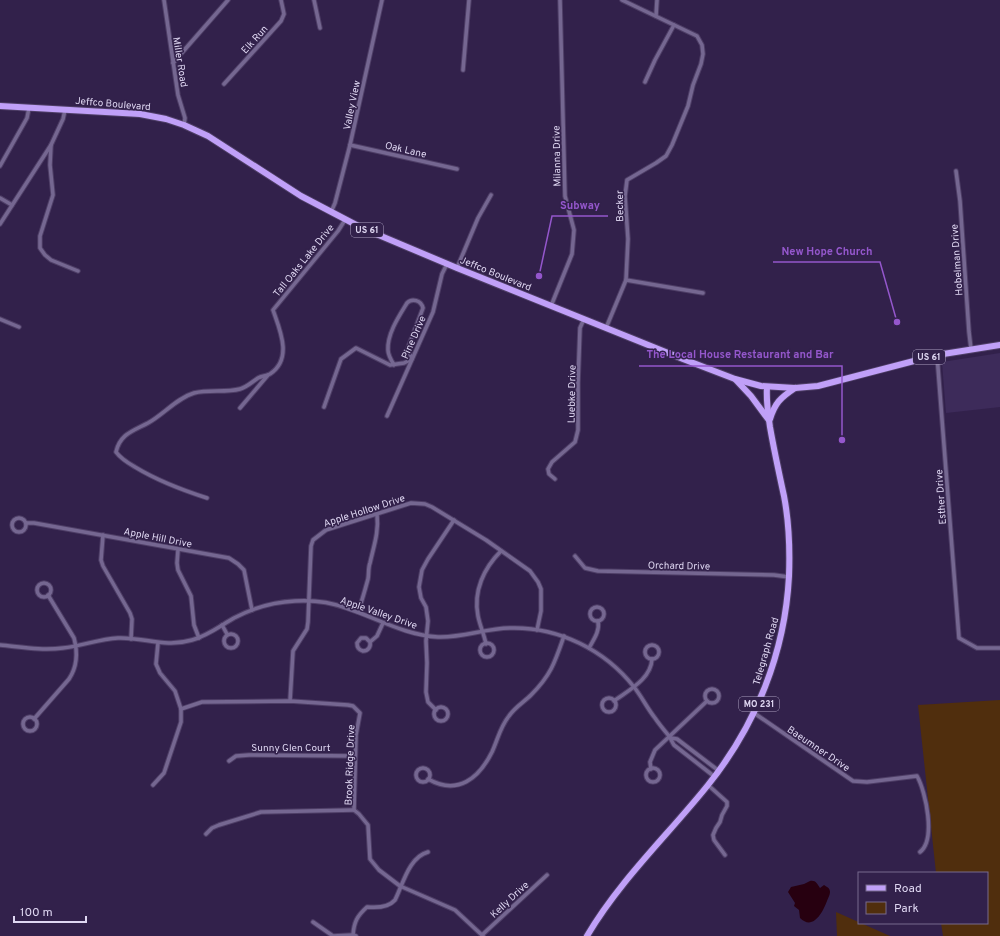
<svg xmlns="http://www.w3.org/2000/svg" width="1000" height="936" font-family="Overpass,sans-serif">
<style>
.built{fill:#3d2b5a}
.green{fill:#502e0d}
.water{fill:#270010}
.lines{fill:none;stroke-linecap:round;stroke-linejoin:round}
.minor-casing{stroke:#4e3e66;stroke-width:5.5}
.primary-casing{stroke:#4e3e66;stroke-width:8}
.minor{stroke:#756791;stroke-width:3.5}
.primary{stroke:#c0a0f8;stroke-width:6}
.labels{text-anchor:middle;stroke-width:3;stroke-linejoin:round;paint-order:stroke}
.shield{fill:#32214b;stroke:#aba0c0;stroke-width:1}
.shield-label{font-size:9px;font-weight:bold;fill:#dfd7f2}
.street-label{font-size:10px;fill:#dfd7f2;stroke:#32214b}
.leader{fill:none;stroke:#9457cc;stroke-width:1.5}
.callout-dot{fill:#9457cc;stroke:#32214b;stroke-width:1.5}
.callout-label{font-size:11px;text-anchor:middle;font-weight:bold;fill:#9457cc;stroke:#32214b;stroke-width:3;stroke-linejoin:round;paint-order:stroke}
</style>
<rect width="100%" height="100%" fill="#32214b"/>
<path class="built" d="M1000 353V407L946 413 942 362Z"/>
<g class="green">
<path d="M1000 700V936H943L941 923H987V873H936L918 705Z"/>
<path d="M836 912 890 936H837Z"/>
</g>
<path class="water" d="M810 881C816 880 817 884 820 888L824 885C827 887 830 888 830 892 830 895 828 898 827 901 823 912 813 931 800 918L799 910 794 906 795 903 788 892 791 887 804 884Z"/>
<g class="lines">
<defs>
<g id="minor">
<path d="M164 0 178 95 185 118 184 125"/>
<path d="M314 0 320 28"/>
<path d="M656 16 657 0"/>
<path d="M173 63 228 0"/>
<path d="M463 70 469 0"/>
<path d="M645 82 655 60 674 25"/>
<path d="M224 84 281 21 284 14 281 0"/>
<path d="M51 145 50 165 53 195 40 236V248L45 255 51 260 78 271"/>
<path d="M350 145 457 169"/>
<path d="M0 166 27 118 29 108"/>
<path d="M956 171 960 201 969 332 971 349"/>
<path d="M0 198 12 205"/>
<path d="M331 212 335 203 350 145 382 0"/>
<path d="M0 224 51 145 63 119 65 110"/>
<path d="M457 268 478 218 491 195"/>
<path d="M626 280 703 293"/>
<path d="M551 306 572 254 574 230 565 196 560 0"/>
<path d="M0 319 19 327"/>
<path d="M606 328 626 280 628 239 625 196 627 180 656 163 666 156 672 145 688 106 693 85 701 64 703 54 702 45 697 36 622 0"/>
<path d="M937 355 959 638 977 648H1000"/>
<path d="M324 407 341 359 356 348 390 365 404 363 412 359 408 348 423 308C421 300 412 298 407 303 399 316 387 334 388 350 388 355 391 360 394 365"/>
<path d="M240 408 268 375"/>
<path d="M387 416 433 312 442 274 447 264"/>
<path d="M555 479 549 474 548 469 552 462 575 442 578 430V383L580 328 584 319"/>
<path d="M207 498C182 490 158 481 135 467 128 463 121 459 116 452 120 434 133 431 148 423 164 414 177 398 194 393 209 389 225 393 240 389 247 387 252 382 258 378 262 376 266 376 270 374 293 359 280 330 273 310L338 231 345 220"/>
<circle cx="19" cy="525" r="7"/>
<path d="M26 523H34L229 558 238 564 244 570 252 610"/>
<path d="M103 535 101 560 103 566 130 613 132 619 131 639"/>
<path d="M178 550 177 563 178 570 191 596 194 625 199 638"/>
<path d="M575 556 585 568 598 571 774 575 789 577"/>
<circle cx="44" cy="590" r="7"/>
<circle cx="597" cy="614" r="7"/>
<path d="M358 612C362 601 365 590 368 579 369 574 368 568 370 563 374 545 379 532 377 514"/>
<path d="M222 625 227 634"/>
<circle cx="231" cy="641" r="7"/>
<path d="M370 642 366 638H361L357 643C357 647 359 650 363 651 368 651 371 647 370 642L377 636 383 623"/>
<circle cx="487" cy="650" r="7"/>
<path d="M486 644C484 634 480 626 478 616 473 591 484 568 501 551"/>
<path d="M0 645C21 647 42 651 63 648 82 646 99 639 118 638 144 637 165 648 192 640 207 636 220 626 234 618 253 608 274 602 295 601 312 600 330 602 346 608 377 618 404 635 438 637 463 638 486 628 511 628 559 627 605 650 634 687 642 697 647 708 655 718 659 724 664 730 669 736 671 739 672 742 674 745L715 777"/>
<circle cx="652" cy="652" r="7"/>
<path d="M589 648C594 639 600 631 598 621"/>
<circle cx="712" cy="696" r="7"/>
<circle cx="609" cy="705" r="7"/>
<path d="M290 701 293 651 307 629 308 622 311 546 313 540 326 530 411 503 425 504 432 507 486 540 530 571 538 582 541 589V611L537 630"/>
<path d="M614 701C629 690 651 679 652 659"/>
<circle cx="441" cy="714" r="7"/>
<path d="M181 709 202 702 290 701 348 705 353 706 360 713 356 735 354 810 359 814 368 825 370 859 379 870 400 886 455 910 483 936"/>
<path d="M436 710 428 702 426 692 427 663 426 641 428 621 426 607 421 598 419 587 422 570 428 559 454 520"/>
<path d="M754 713 853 781 867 782 917 776C926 792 936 840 920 852"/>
<circle cx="30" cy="724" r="7"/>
<path d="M34 719 69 679C77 667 78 653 74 638L48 595"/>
<path d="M671 738 677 739 719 771"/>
<path d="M229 761 236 756 249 755 355 756"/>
<circle cx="653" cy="775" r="7"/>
<circle cx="423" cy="775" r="7"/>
<path d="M651 769 650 762 655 750 707 701"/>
<path d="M428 779C458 796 479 778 492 752 498 739 500 727 509 716 515 707 524 702 531 695 551 675 555 662 564 636"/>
<path d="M153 785 164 773 181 722V709L175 691 160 673 156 664 158 643"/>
<path d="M708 785 727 802V806L722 815 720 822 716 828 713 835 714 840 725 855"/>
<path d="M206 834 212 828 219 825 261 812 354 810"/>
<path d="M313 922 333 936 353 935 356 936"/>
<path d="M353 935C354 922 357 916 367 907 377 908 388 908 395 900 403 884 409 857 428 852"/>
<path d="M482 935 547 875"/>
</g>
<g id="primary">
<path d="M0 106 140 114 166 119 184 125 208 136 301 196 362 228 457 268 683 359 735 379 761 386 795 388 818 386 937 355 1000 345"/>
<path d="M736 380 751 396 768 419"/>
<path d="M770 419C775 403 780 398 795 388"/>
<path d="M587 936C620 880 668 835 708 785 756 725 785 653 789 576 790 550 789 522 784 496 779 473 774 450 770 427 768 413 766 401 767 387"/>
</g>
</defs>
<use href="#minor" class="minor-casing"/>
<use href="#primary" class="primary-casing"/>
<use href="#minor" class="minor"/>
<use href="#primary" class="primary"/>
</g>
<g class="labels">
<g class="shield">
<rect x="351" y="223" width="32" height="14" rx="3"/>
<rect x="913" y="350" width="32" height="14" rx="3"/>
<rect x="739" y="697" width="40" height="14" rx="3"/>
</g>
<g class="shield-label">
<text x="367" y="233">US 61</text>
<text x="929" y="360">US 61</text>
<text x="759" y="707">MO 231</text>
</g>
<g class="street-label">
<text transform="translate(254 39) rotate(-48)" y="4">Elk Run</text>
<text transform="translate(181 62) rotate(81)" y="4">Miller Road</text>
<text transform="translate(113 103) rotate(5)" y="4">Jeffco Boulevard</text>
<text transform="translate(351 105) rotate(-78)" y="4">Valley View</text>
<text transform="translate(406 149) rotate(13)" y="4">Oak Lane</text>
<text transform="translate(556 156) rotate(-91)" y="4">Milanna Drive</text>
<text transform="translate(619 206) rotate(-91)" y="4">Becker</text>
<text transform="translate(303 260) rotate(-51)" y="4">Tall Oaks Lake Drive</text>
<text transform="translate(956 260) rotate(-94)" y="4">Hobelman Drive</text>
<text transform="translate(496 273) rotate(22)" y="4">Jeffco Boulevard</text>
<text transform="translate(413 337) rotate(-66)" y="4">Pine Drive</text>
<text transform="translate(571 394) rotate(-89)" y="4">Luebke Drive</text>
<text transform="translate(940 497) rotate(-94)" y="4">Esther Drive</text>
<text transform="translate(364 510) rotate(-18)" y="4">Apple Hollow Drive</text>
<text transform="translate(158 537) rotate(11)" y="4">Apple Hill Drive</text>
<text transform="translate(679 565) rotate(1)" y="4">Orchard Drive</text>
<text transform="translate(379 612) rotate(19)" y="4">Apple Valley Drive</text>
<text transform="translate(765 651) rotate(-74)" y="4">Telegraph Road</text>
<text x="291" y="751">Sunny Glen Court</text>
<text transform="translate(819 748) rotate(34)" y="4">Baeumner Drive</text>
<text transform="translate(349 765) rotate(-88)" y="4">Brook Ridge Drive</text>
<text transform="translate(509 899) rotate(-43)" y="4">Kelly Drive</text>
</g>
</g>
<path class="leader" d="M539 276L552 216H608M897 322L880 262H773M842 440L842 366H639"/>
<g class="callout-dot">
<circle cx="539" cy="276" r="4"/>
<circle cx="897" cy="322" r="4"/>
<circle cx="842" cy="440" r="4"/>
</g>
<g class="callout-label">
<text x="580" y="209">Subway</text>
<text x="827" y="255">New Hope Church</text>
<text x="740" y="358">The Local House Restaurant and Bar</text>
</g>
<rect x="858" y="872" width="130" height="52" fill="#32214b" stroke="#776a8e"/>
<rect x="866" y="885" width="20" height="6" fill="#c0a0f8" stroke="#776a8e"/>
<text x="894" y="892" font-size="12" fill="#dfd7f2">Road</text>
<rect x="866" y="902" width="20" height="12" fill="#502e0d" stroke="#776a8e"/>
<text x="894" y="912" font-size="12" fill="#dfd7f2">Park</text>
<path d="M14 916v6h72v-6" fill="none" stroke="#dfd7f2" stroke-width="2"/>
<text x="20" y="916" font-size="12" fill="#dfd7f2" stroke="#32214b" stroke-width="3" paint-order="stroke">100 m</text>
</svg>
